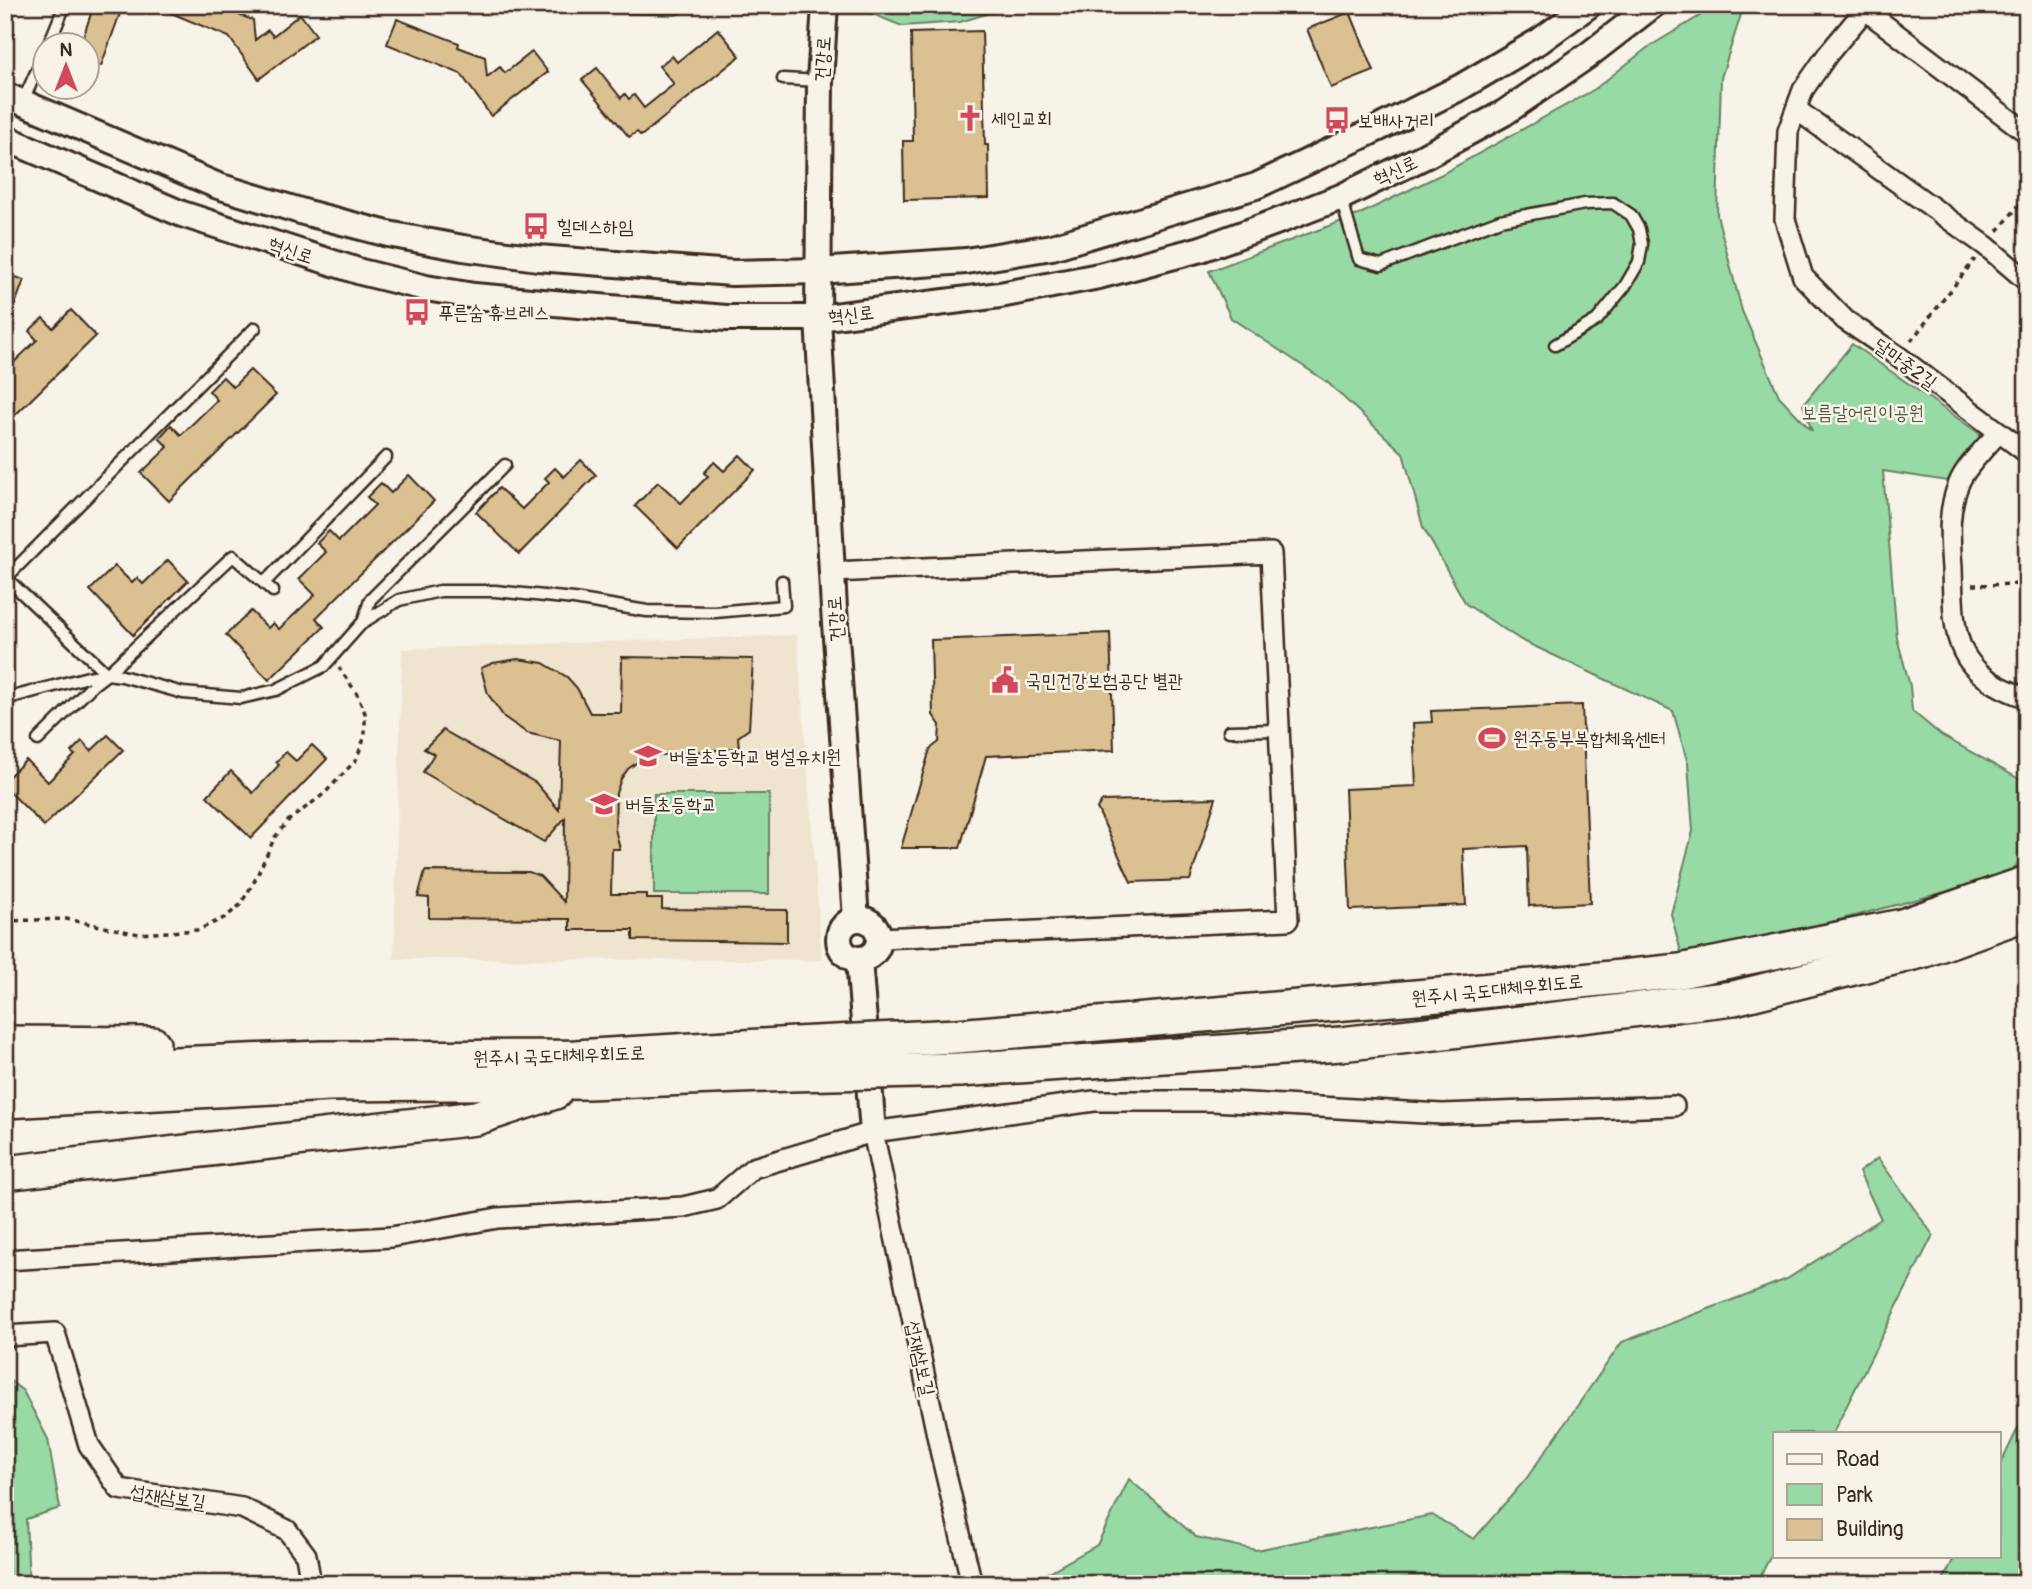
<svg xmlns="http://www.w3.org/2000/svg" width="2032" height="1589" font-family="Pangolin,'Poor Story',sans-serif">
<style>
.built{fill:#efe4ce}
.green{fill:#97daa6;stroke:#698262;stroke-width:2}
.building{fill:#dbc091;stroke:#3b2a1e;stroke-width:2}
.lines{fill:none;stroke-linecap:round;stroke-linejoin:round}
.service-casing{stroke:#3b2a1e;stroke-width:15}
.minor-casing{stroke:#3b2a1e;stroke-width:24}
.tertiary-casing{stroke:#3b2a1e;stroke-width:30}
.trunk-casing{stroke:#3b2a1e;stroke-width:38}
.path{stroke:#3b2a1e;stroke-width:3.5;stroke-dasharray:5 5;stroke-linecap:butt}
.service{stroke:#f7f3e8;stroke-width:10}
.minor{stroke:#f7f3e8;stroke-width:19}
.tertiary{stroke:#f7f3e8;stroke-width:24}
.trunk{stroke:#f7f3e8;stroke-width:33}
.trunk-bridge-casing{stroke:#3b2a1e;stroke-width:38;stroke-linecap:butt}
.trunk-bridge{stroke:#f7f3e8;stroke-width:33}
.labels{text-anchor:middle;stroke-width:5;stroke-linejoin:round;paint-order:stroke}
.street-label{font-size:19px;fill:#3b2a1e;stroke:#f7f3e8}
.poi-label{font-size:19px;fill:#3b2a1e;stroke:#f7f3e8;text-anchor:start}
.park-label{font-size:19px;fill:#525640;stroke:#f7f3e8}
</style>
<rect width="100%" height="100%" fill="#f7f3e8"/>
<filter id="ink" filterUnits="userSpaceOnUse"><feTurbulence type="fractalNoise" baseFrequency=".0143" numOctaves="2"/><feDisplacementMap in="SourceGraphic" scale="14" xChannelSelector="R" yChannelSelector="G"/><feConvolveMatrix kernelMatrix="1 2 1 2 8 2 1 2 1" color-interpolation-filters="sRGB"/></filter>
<g filter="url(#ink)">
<path class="built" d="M797 635 822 960 394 959 402 649Z"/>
<g class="green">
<path d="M620 5H697L676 15 627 13Z"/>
<path d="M850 5H1235L1224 10 1087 8 996 11 960 22 902 26Z"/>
<path d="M1718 5H1744L1721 78 1717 215 1742 311 1779 396 1812 431 1803 405 1852 344 1980 434 1974 452 1947 481 1883 471 1897 638 1910 686 1912 711 1941 735 2021 780 2027 788V851L2019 863 2006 876 1789 933 1681 952 1671 914 1693 831 1688 764 1673 711 1521 640 1466 604 1423 527 1403 453 1327 382 1231 318 1209 271 1358 215 1440 175 1595 89 1647 48Z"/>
<rect x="654" y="794" width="115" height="100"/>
<path d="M1878 1158 1933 1235 1833 1433H1775V1548L1756 1584H1039L1044 1575 1097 1545 1129 1479 1196 1537 1256 1550 1432 1515 1474 1539 1526 1479 1622 1342 1787 1279 1881 1219 1859 1172Z"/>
<path d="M5 1377 23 1391 48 1439 60 1508 26 1519 29 1584H5Z"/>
<path d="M2027 1410V1584H1941L1955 1556H1999V1467Z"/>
</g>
<g class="building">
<path d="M94 5H123L101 66 88 61V46H80Z"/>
<path d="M152 5H227L225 10 253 20 255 40 268 30 273 36 300 14 316 35 259 79 229 37Z"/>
<path d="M1350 12 1374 71 1331 88 1307 29Z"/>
<path d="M397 19 459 43 458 47 485 57 487 77 500 67 505 73 532 52 548 72 491 116 461 74 387 44Z"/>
<path d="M718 29 740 56 641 136 637 132 629 137 582 80 597 68 621 98 625 94 629 99 634 95 644 108 674 84 659 66 672 56 677 62Z"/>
<path d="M982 31 985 145H988L989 198 904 200 903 141H913L911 33Z"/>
<path d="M5 273 24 280 7 326H5Z"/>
<path d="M71 310 96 336 5 425V371L37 340 29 331 43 318 53 328Z"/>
<path d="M250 370 276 395 169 501 141 473 168 447 159 438 171 425 181 435 217 400 209 391 223 377 233 387Z"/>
<path d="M740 455 755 470 678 548 635 506 658 482 681 503 708 476 704 473 714 462 724 471Z"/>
<path d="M581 460 596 475 519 554 476 512 499 488 522 509 549 482 545 478 555 468 564 477Z"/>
<path d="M409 475 434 501 316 618 324 627 269 680 226 635 251 611 268 628 273 623 279 629 315 595 299 579 326 552 317 543 329 531 339 541 375 505 367 497 381 483 391 493Z"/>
<path d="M168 560 188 581 133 635 90 590 115 566 132 583 137 578 143 584Z"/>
<path d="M1110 633 1114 750 986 756 960 848H901L930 749 939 742 940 725 933 715 931 640Z"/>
<path d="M622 657 753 659 749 729 738 737 739 748 651 756 639 761 628 769 621 779 616 793 615 829 620 849H612L611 894H647V899H662V909L787 910V942L633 940V930H570V919L429 918V898L418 897 425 871 529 872 540 876 564 902 565 818 544 842 423 772 434 754 424 749 443 730 536 783 559 810 561 741 527 733 504 717 488 694 481 668 493 663 518 659 543 663 567 677 577 688 590 713H621Z"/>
<path d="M1582 705 1590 903 1529 906 1527 846 1463 849 1466 905 1350 910 1345 789 1416 786 1413 723 1432 722 1431 711Z"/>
<path d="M108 735 123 750 44 826 5 787V780L26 760 48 782 75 755 71 752 82 741 91 751Z"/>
<path d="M312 745 327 759 251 838 207 796 231 771 253 793 279 765 276 762 286 752 296 761Z"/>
<path d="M1216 798 1190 880 1131 882 1097 808 1102 801Z"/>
</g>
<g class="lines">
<defs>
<g id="service">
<path d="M48 46 65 5"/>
<path d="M783 79 820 81"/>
<path d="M23 101 46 50"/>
<path d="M1341 198 1359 259 1381 265 1500 220 1585 204 1613 203 1631 215 1639 229 1642 244 1639 262 1625 286 1597 320 1555 345"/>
<path d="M5 577 107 674"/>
<path d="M6 578 255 328"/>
<path d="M264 583 386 457"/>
<path d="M363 623 370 600 505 465"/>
<path d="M5 699 88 677 107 674 122 676 183 693 241 698 276 690 324 666 362 623 399 600 440 591H495L574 599 647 611 715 612 784 606 782 581"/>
<path d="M1229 731 1279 730"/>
<path d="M38 740 94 684 107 674 233 556 273 591"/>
</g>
<g id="minor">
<path d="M1869 5 1828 54 1803 90 1788 131 1785 219 1803 277 1845 320 1898 356 2027 453"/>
<path d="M1865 10 2027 133"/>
<path d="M1797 110 1986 246 2027 281"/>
<path d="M1999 432C1987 446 1965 467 1959 483 1947 512 1950 537 1952 568 1954 637 1952 672 2027 698"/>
<path d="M832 572 1271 553 1288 920 880 938"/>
<path d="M873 1132 941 1454 971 1580 970 1584"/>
<path d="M5 1260 391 1237 498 1218 683 1207 717 1199 753 1168 873 1132 1094 1101H1213L1442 1114 1674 1106"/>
<path d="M5 1336 55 1333 89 1445 119 1489 242 1508 287 1530 306 1555 311 1584"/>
</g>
<g id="tertiary">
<path d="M825 5 820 81 818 318 834 609 856 919"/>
<path d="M5 95 218 186 307 213 388 234 463 248 538 258 732 273 818 271 966 261 1052 247 1256 186 1377 129 1461 87 1541 40 1589 5"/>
<path d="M5 138 182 214 361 272 426 288 474 296 726 318H818L1000 295 1099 276 1201 249 1284 219 1341 197 1425 156 1504 113 1587 56 1653 5"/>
<circle cx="859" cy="939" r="20"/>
<path d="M859 960 873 1132"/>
</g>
<g id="trunk">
<path d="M957 1036 1451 994 1680 971 1902 926 2027 883"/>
<path d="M5 1043 153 1044"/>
<path d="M960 1070 1341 1044 1734 998 1925 950 2027 913"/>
<path d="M5 1071 322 1058 575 1057 795 1044"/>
<path d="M5 1101 330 1084 587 1082 790 1074"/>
<path d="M5 1173 476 1118 555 1092"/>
</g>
</defs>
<use href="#service" class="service-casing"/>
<use href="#minor" class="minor-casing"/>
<use href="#tertiary" class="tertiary-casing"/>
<use href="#trunk" class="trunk-casing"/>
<g class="path">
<path d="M1998 231 2027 195"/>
<path d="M1911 341 1975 259"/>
<path d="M1972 585 2027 584"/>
<path d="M5 921 66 919 139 934 198 930 226 917 240 905 254 882 275 837 288 821 324 794 356 760 365 736V713L356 692 339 668"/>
</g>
<use href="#service" class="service"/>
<use href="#minor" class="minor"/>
<use href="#tertiary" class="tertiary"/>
<use href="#trunk" class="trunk"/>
<defs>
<g id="trunk-bridge">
<path d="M795 1044 957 1036"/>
<path d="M790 1074 960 1070"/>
</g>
</defs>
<use href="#trunk-bridge" class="trunk-bridge-casing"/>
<use href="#trunk-bridge" class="trunk-bridge"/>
</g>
</g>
<defs>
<symbol id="church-bare" viewBox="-9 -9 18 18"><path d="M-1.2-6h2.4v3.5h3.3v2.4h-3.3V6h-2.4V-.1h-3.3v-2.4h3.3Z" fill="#d1495b" stroke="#f7f3e8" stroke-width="2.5" paint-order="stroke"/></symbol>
<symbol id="bus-bare" viewBox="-9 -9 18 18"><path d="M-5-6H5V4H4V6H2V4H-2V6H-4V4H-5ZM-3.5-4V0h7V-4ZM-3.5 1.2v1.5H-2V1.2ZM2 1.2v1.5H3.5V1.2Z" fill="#d1495b" stroke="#f7f3e8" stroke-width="2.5" paint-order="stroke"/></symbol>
<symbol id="civic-bare" viewBox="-9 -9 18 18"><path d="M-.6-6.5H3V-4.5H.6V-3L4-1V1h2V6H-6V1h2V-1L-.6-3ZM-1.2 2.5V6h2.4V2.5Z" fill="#d1495b" stroke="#f7f3e8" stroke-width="2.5" paint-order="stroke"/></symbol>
<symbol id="stadium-bare" viewBox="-9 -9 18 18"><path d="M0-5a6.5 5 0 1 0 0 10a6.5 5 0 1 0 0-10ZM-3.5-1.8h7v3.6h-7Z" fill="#d1495b" stroke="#f7f3e8" stroke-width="2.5" paint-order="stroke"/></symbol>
<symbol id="school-bare" viewBox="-9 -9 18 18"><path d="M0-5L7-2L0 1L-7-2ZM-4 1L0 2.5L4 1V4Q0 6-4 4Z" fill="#d1495b" stroke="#f7f3e8" stroke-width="2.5" paint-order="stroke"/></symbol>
</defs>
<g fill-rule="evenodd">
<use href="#church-bare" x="951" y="99" width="38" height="38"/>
<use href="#bus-bare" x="1318" y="101" width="38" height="38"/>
<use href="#bus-bare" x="517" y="207" width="38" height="38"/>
<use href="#bus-bare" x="398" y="293" width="38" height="38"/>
<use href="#civic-bare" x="986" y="661" width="38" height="38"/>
<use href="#stadium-bare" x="1473" y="719" width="38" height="38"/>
<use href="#school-bare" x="629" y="737" width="38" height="38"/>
<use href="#school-bare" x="585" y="785" width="38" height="38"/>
</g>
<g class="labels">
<g class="street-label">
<text transform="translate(822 59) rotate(-87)" y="7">건강로</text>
<text transform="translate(1395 170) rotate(-26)" y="7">혁신로</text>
<text transform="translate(291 250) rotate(18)" y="7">혁신로</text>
<text transform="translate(851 314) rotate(-7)" y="7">혁신로</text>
<text transform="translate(1906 363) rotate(36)" y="7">달마중2길</text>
<text transform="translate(835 619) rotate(-94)" y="7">건강로</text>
<text transform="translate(1497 989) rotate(-6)" y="7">원주시 국도대체우회도로</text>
<text transform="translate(559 1055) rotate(-2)" y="7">원주시 국도대체우회도로</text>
<text transform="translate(921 1358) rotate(78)" y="7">섭재삼보길</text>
<text transform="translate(168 1496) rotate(9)" y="7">섭재삼보길</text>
</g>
<g class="poi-label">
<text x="991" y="125">세인교회</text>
<text x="1358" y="127">보배사거리</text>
<text x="557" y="233">힐데스하임</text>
<text x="438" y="319">푸른숨 휴브레스</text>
<text x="1026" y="687">국민건강보험공단 별관</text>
<text x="1513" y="745">원주동부복합체육센터</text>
<text x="669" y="763">버들초등학교 병설유치원</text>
<text x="625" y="811">버들초등학교</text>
</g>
<g class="park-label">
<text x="1863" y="419">보름달어린이공원</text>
</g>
</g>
<rect width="2032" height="1589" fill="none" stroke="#f7f3e8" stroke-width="28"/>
<rect x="14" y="14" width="2004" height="1561" fill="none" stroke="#3b2a1e" stroke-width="2.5" filter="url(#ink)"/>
<rect x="1773" y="1432" width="228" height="126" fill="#f7f3e8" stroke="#aca397" stroke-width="2"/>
<rect x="1787" y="1454" width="35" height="10" fill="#f7f3e8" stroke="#aca397" stroke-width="2"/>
<text x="1836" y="1466" font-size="21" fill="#3b2a1e">Road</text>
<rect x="1787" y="1484" width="35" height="21" fill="#97daa6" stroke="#aca397" stroke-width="2"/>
<text x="1836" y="1502" font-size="21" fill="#3b2a1e">Park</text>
<rect x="1787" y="1519" width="35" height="21" fill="#dbc091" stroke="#aca397" stroke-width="2"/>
<text x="1836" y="1536" font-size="21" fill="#3b2a1e">Building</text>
<g transform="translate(66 66)"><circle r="33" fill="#f7f3e8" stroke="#aca397" stroke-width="2"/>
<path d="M0-5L12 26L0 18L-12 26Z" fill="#d1495b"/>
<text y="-10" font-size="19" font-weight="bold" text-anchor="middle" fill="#3b2a1e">N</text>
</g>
</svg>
